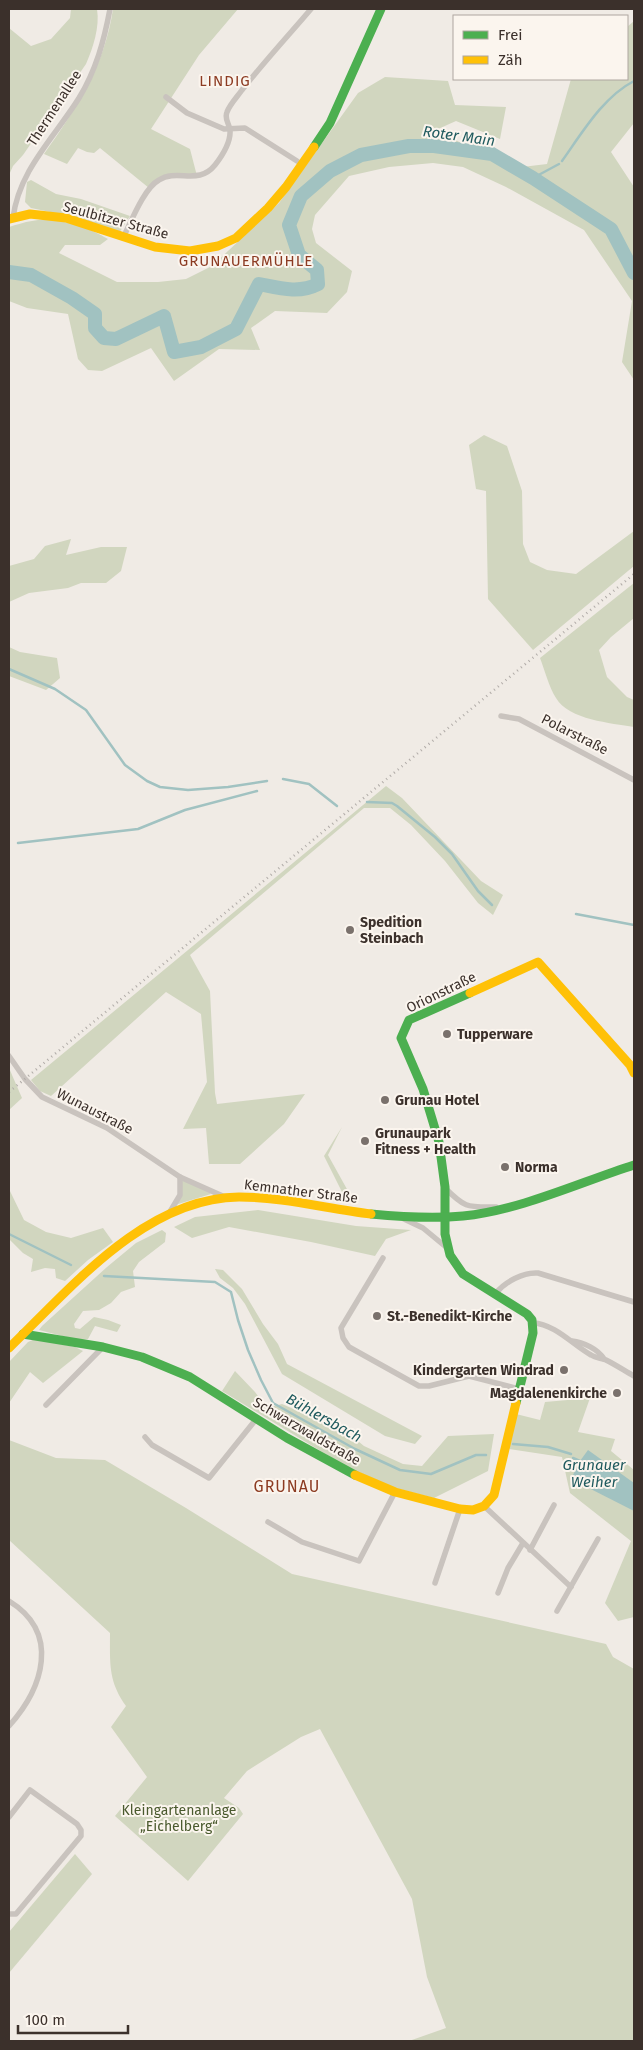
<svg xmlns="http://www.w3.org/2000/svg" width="643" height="2050" font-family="'Fira Sans',sans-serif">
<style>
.green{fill:#d1d6bf}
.water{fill:#a1c2c1}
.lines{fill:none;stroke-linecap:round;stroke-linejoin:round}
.stream{stroke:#a1c2c1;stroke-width:2.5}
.river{stroke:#a1c2c1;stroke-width:14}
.street{stroke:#c9c3be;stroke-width:5.5}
.fast{stroke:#4caf50;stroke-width:9}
.slow{stroke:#ffc107;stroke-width:9}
.rail{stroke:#b1aca8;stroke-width:2.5;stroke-dasharray:1 4;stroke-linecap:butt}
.poi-dot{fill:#7a716c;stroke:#fbf5ee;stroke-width:2}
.labels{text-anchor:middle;stroke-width:4;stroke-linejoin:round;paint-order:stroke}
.street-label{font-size:14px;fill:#3b302b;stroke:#fbf5ee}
.poi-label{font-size:14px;font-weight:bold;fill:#3b302b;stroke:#fbf5ee;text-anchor:start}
.park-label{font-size:14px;fill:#4a5a2e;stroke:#fbf5ee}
.neighbourhood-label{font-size:15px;letter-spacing:1px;fill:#8c3b22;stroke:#fbf5ee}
.water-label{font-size:15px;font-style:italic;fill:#1f5a5e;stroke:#fbf5ee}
.quarter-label{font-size:16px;letter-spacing:1px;fill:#8c3b22;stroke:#fbf5ee}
</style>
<rect width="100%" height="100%" fill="#f0ebe5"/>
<g class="green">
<path d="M71 9H97C100 27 93 48 86 64L23 155 13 166 9 175V28L31 46 51 39 70 18Z"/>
<path d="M113 9H238L199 55 151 129 190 149 197 176H168L149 188 100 148 94 153 87 152 78 148 67 164 44 154C76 109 105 65 113 9Z"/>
<path d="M634 21V123L611 152 634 187V380L622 362 632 301 584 230 506 187 463 167 433 163 389 167 349 176 315 215 312 229 316 243 352 271 347 292 327 313 275 311 251 328 260 350 219 349 174 381 151 348 102 371 88 370 78 359 68 314 27 308 9 301V227C16 225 24 222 32 221 55 216 88 227 108 239L100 245H65L59 253 117 282H158L186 279 212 266 279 203 358 93 385 77 448 81 455 105 506 107 500 139 456 121 438 129 482 156 522 167 547 164 571 79H627V27Z"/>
<path d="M31 180 56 194 81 199 130 216 119 233 79 218 31 208 25 202 27 182Z"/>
<path d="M484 435 507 446 522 491 523 544 530 562 547 570 576 574 634 531V566L533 650 488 599 486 491 476 489 469 445Z"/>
<path d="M71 539 66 555 101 547H127L121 571 106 583H81L68 588 29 593 9 602V566L34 559 45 546Z"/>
<path d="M634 583V618L611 637 599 650 607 677 627 697 634 700V727C611 723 569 720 556 698 549 687 545 671 540 658Z"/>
<path d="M9 647 20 652 57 658 60 678 46 690 9 676Z"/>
<path d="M386 786 402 798 481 881 503 895 493 915 478 903 445 861 411 825 390 808H364L190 955 210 991 215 1093 217 1104 305 1094 284 1124 240 1164H209L206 1128 183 1129 207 1082 201 1014 166 992 51 1096 40 1091 31 1080Z"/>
<path d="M9 1068 22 1098 9 1110Z"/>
<path d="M342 1127 328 1155 348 1191 358 1200 353 1202 339 1200 342 1192 324 1156Z"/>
<path d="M182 1180 208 1191 211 1194 175 1205Z"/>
<path d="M9 1189 24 1220 46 1232 71 1238 103 1228 113 1242 88 1260 65 1281 56 1278 55 1269 45 1268 31 1272 33 1259 23 1253 9 1239Z"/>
<path d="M258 1210 356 1226 411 1230 386 1239 375 1256 311 1242 229 1227 192 1238 174 1227 195 1217Z"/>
<path d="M162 1230 166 1233 165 1242 139 1262 133 1271 135 1287 121 1292 111 1303 99 1310 83 1311 74 1324 75 1328 80 1329 94 1317 108 1320 121 1325 117 1332 95 1326 88 1339 78 1340 39 1330 42 1326 107 1267 136 1243Z"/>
<path d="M215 1269 223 1270 242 1289 263 1324 278 1344 287 1364 422 1436 415 1444 385 1436 282 1374 245 1304 233 1288 220 1278Z"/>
<path d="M35 1339 75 1347 83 1351 43 1383 30 1372 9 1403V1362L28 1342Z"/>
<path d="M235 1371 255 1392 267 1408 282 1404 348 1433 364 1446 403 1464 422 1466 448 1436 494 1434 488 1471 434 1498 395 1488 347 1467 222 1391Z"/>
<path d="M590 1398 578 1432 615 1439 611 1451 634 1470V1617L618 1621 605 1603 631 1541 570 1493 562 1457 509 1449 516 1414 540 1420 545 1402Z"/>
<path d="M9 1440 56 1458 105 1460 186 1508 292 1574 606 1644 613 1657 634 1669V2041H409L446 2028 427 1977 412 1899 320 1729 301 1737 247 1771 224 1798 239 1808 243 1814 188 1881 115 1816 147 1777 111 1727 126 1706C108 1681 110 1663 110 1633L9 1540Z"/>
<path d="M75 1854 92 1874 9 1973V1932Z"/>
</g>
<path class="water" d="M588 1450 634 1483V1511L571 1479 580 1461Z"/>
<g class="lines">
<g class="stream">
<path d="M562 161C582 133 603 97 634 81"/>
<path d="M533 178 559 164"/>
<path d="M9 669 55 689 86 710 125 765 147 781 160 787 188 790 228 787 267 781"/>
<path d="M283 779 309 784 337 806"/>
<path d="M367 802 392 803 397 806 435 837 452 854 478 891 492 905"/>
<path d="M18 843 138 829 185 810 257 791"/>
<path d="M576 914 634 925"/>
<path d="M9 1234 71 1265"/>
<path d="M104 1276 215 1282 231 1292 238 1320 248 1350 261 1380 273 1403 355 1449 400 1470 431 1474 476 1455H486"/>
<path d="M513 1444 548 1447 571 1454"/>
<path d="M573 1458 580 1461"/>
</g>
<path class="river" d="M9 272 31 275 72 298 95 314V328L104 338 116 339 164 316 174 352 201 347 236 329 259 284C279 288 299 294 318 284L317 270 299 255 289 225 301 196 330 171 361 155 409 146H434L492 154 533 178 611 229 634 273"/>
<g class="street">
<path d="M166 97 187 113 224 129 245 128 297 161"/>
<path d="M13 218C19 170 54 138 79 98 96 70 104 41 110 9"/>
<path d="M123 238C131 222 144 188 159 180 178 168 198 186 215 165 222 156 231 142 230 130 229 123 224 119 227 112 230 104 237 97 242 90 264 62 288 36 311 9"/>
<path d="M501 716 519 719 634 780"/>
<path d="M9 1056 25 1079 42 1097 107 1128 180 1177 225 1197"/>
<path d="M445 1188C466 1209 468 1207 496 1207"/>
<path d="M168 1215 180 1195V1177"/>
<path d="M404 1219 423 1228 446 1247"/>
<path d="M383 1258 341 1328 343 1338 349 1347 419 1386H429L469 1376 519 1389"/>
<path d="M496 1293C505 1282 523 1272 538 1273L634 1302"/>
<path d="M533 1323C555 1324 573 1345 591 1355 596 1358 601 1358 606 1360 616 1365 625 1371 634 1376"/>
<path d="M572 1341C583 1342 598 1349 604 1359"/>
<path d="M46 1405 103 1347"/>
<path d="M145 1437 152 1445 209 1478 257 1418"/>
<path d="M484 1506 571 1587"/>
<path d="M268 1522 302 1542 359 1561 395 1492"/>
<path d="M530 1550 554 1505"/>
<path d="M435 1583 460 1509"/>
<path d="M498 1593 508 1568 523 1543"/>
<path d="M9 1601C61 1633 43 1688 9 1726"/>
<path d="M557 1611 598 1539"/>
<path d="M9 1817 30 1790 77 1824 81 1830V1836L16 1914H9"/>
</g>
<g class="fast">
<path d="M314 147 330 123 381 9"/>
<path d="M470 993 409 1020 401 1038 423 1089 439 1142 445 1187V1234L450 1255 463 1274 527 1314 532 1320 533 1333 516 1403"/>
<path d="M371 1214C402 1217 432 1219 463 1216 521 1210 578 1183 634 1165"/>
<path d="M23 1334 103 1347 142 1357 190 1377 287 1438 355 1475"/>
</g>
<g class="slow">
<path d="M9 219 30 214 66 218 155 247 190 251 218 246 236 238 268 208 286 187 314 147"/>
<path d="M470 993 538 962 630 1065 634 1073"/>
<path d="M9 1348C71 1288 145 1198 239 1197 283 1197 328 1209 371 1214"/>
<path d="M355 1475 395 1492 460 1509 473 1510 484 1506 494 1495 516 1403"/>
</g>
<path class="rail" d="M9 1092 634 574"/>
</g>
<g class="poi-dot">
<circle cx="350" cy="930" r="5"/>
<circle cx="447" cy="1034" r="5"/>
<circle cx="385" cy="1100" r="5"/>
<circle cx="365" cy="1141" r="5"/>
<circle cx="505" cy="1167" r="5"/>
<circle cx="377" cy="1316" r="5"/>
<circle cx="564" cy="1370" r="5"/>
<circle cx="617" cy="1393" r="5"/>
</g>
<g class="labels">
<g class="street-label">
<text transform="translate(54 108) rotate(-57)" y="5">Thermenallee</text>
<text transform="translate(116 220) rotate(15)" y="5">Seulbitzer Straße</text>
<text transform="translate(575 734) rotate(27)" y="5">Polarstraße</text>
<text transform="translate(441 992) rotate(-26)" y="5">Orionstraße</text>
<text transform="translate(95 1111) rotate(27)" y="5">Wunaustraße</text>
<text transform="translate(301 1191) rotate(7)" y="5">Kemnather Straße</text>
<text transform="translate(307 1431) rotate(30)" y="5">Schwarzwaldstraße</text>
</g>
<g class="poi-label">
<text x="360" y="927">Spedition<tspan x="360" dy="16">Steinbach</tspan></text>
<text x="457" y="1039">Tupperware</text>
<text x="395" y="1105">Grunau Hotel</text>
<text x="375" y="1138">Grunaupark<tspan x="375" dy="16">Fitness + Health</tspan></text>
<text x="515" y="1172">Norma</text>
<text x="387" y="1321">St.-Benedikt-Kirche</text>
<text x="554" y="1375" text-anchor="end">Kindergarten Windrad</text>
<text x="607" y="1398" text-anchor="end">Magdalenenkirche</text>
</g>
<g class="park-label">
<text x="179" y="1815">Kleingartenanlage<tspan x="179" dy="16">„Eichelberg“</tspan></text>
</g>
<g class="neighbourhood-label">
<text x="225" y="86">LINDIG</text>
<text x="246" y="266">GRUNAUERMÜHLE</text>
</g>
<g class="water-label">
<text transform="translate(459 136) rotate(8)" y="5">Roter Main</text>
<text transform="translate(324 1418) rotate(29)" y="5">Bühlersbach</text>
<text x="594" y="1470">Grunauer<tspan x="594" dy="17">Weiher</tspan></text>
</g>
<g class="quarter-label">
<text x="287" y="1492">GRUNAU</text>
</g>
</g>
<rect width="643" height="2050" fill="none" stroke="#3b302b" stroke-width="20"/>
<rect x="453" y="15" width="175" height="65" fill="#fbf5ee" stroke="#aea6a0"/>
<rect x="463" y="31" width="25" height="8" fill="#4caf50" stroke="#aea6a0"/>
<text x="498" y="40" font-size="15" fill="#3b302b">Frei</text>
<rect x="463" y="56" width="25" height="8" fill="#ffc107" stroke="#aea6a0"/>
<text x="498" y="65" font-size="15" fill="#3b302b">Zäh</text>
<path d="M18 2025v8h110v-8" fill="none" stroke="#3b302b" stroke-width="2.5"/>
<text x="25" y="2025" font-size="15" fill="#3b302b" stroke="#fbf5ee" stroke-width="4" paint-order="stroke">100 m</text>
</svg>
